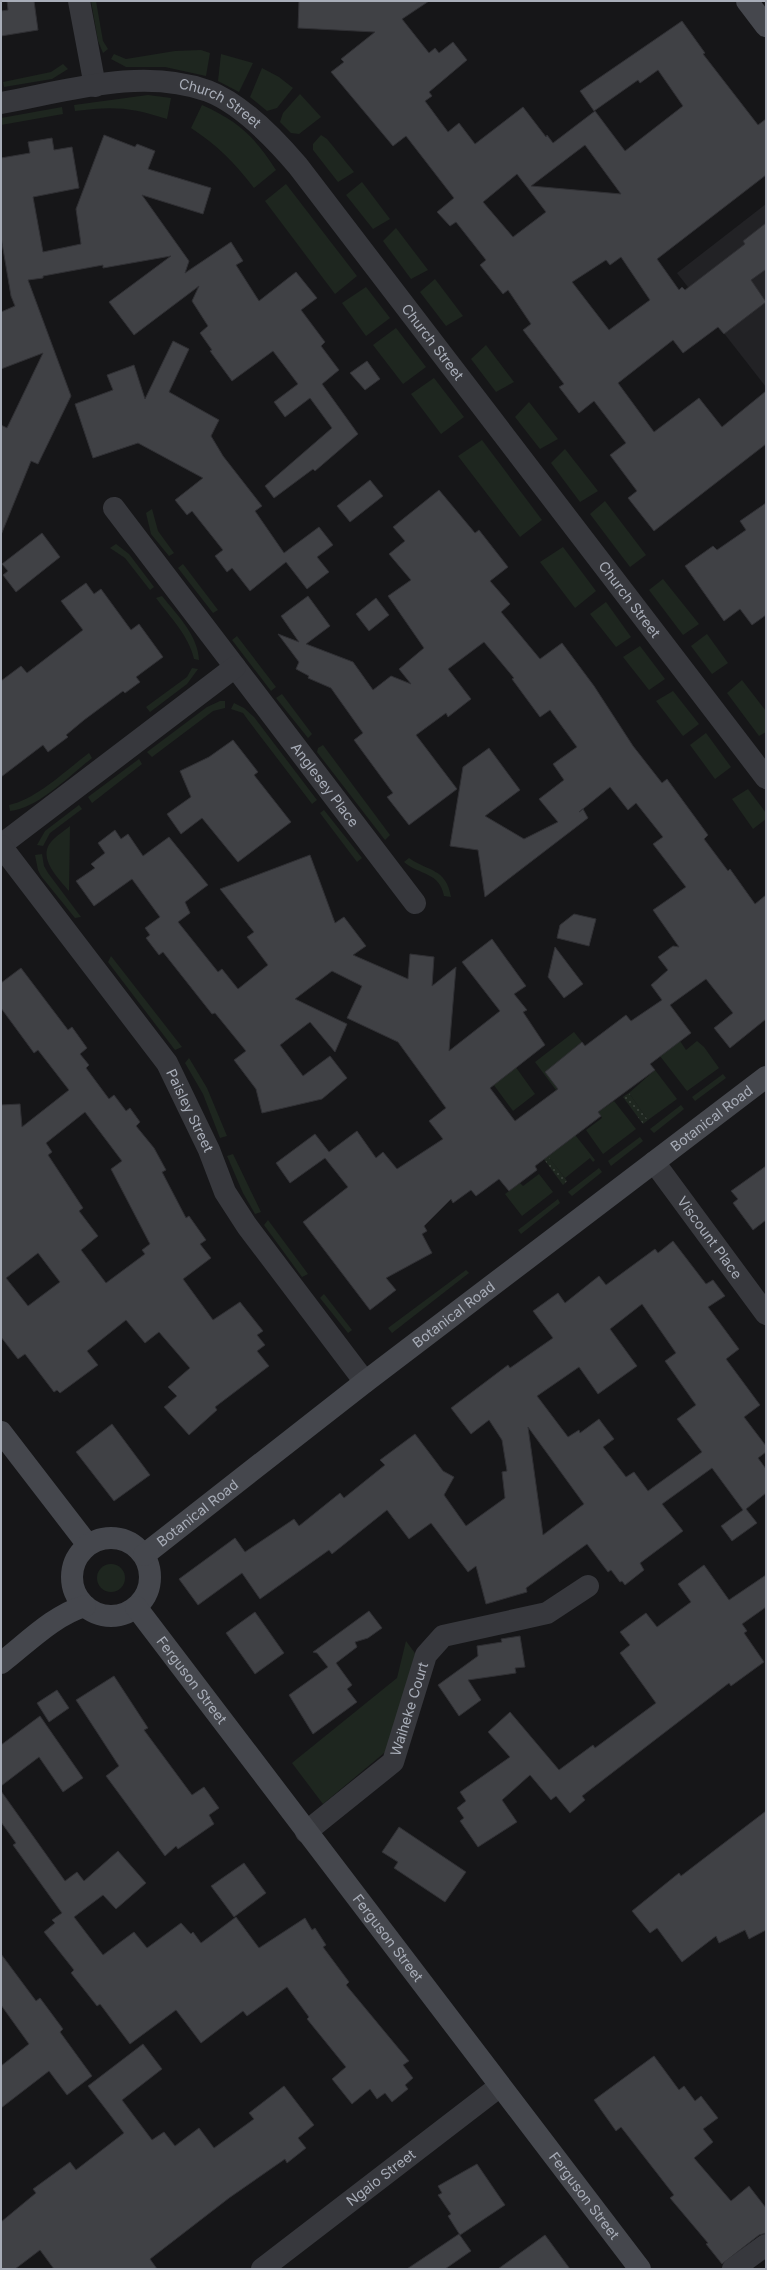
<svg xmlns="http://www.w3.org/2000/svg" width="767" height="2270" font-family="Inter,sans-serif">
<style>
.built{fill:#222225}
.grass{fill:#1e261f}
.garden{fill:url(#garden-dots)}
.building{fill:#404145;stroke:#303034;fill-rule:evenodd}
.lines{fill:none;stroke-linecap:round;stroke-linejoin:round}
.street{stroke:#37383d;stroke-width:22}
.secondary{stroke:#45474d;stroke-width:22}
.labels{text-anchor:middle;stroke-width:4;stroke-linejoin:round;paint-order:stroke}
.street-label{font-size:14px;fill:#a8adb8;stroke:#111113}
</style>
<defs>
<pattern id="garden-dots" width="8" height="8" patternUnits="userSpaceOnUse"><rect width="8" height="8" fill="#1e261f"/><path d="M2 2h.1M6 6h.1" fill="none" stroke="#3c433d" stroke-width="1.8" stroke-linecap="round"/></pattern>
</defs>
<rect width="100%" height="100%" fill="#161618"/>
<path class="built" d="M766 204V387L677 273Z"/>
<g class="grass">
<path d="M91 1H96L103 41 108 49 103 53 98 41Z"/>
<path d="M201 50 210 53 206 76 165 67H126L111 59 114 54 126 59 175 51Z"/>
<path d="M221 54 253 63 239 92 218 81Z"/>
<path d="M63 64 68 69 52 79 4 87 3 82 51 72Z"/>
<path d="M262 68 279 77 293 88 277 108 267 111 250 97Z"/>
<path d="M300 94 321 117 299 134 291 133 280 122 283 113Z"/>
<path d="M148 95 171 98 167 119C131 107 112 106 75 111L74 105Z"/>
<path d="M202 105C238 121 255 137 276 170L254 188C235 163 217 145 191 128Z"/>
<path d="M62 107 63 114 1 125V118Z"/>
<path d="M321 135 327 139 354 172 338 182 313 150V144Z"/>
<path d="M362 182 390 219 373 229 346 195Z"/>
<path d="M286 184 357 276 335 294 265 201Z"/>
<path d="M396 228 428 270 411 279 383 241Z"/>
<path d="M435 279 463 316 446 326 420 292Z"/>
<path d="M366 287 390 318 366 336 342 303Z"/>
<path d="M396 328 426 367 403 384 373 345Z"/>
<path d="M486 345 514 382 496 392 471 359Z"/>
<path d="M434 378 464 417 441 434 411 394Z"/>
<path d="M529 402 558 439 540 449 515 417Z"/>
<path d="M482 440 542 520 520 537 458 456Z"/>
<path d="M565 449 598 491 580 502 551 463Z"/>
<path d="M605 501 646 555 630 567 590 514Z"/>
<path d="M152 509 158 531 174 553 169 556 151 534 146 513Z"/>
<path d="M116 544 129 554 154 587 150 590 125 558 110 548Z"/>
<path d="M563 547 596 591 575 608 540 562Z"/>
<path d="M183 564 218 610 213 613 178 568Z"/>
<path d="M663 579 699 624 683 635 649 590Z"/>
<path d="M162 596C177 615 198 635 199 660L194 659C189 636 170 617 156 598Z"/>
<path d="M606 602 631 637 616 647 590 614Z"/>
<path d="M707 634 728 663 712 674 691 646Z"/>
<path d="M237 636 276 687 271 691 232 640Z"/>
<path d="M640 646 665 679 649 690 623 657Z"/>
<path d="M192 668 198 669 187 684 150 712 146 707 187 677Z"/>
<path d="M742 680 766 711V732L759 736 727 693Z"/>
<path d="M673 691 699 724 683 736 656 701Z"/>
<path d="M282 694 312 734 308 738 276 698Z"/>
<path d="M220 701H225V708L213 711 152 757 147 752 207 707Z"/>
<path d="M234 703 244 708 254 717 317 800 312 804 248 720 243 713 231 709Z"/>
<path d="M706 733 731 767 715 779 690 745Z"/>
<path d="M323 745 390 835 385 840 317 752 318 748Z"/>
<path d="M89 753 92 758C70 775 37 809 10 811L9 805C37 799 66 770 89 753Z"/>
<path d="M139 759 142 764 92 803 88 797Z"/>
<path d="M748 789 766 813V819L753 829 732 799Z"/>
<path d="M79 805 82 809 50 833 43 846 37 845 45 831Z"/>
<path d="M324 810 362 858 357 862 320 813Z"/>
<path d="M70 826 69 891C59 879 37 858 51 842 56 836 64 831 70 826Z"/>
<path d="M42 854 44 866 48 873 81 917 75 918 41 876 38 870 35 855Z"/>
<path d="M409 858C429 872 446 868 451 897L444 896C440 872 419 875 404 862Z"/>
<path d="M111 956 182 1047 175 1050 108 962Z"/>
<path d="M574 1032 582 1042 573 1049 583 1063 570 1079 556 1090 535 1062Z"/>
<path d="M680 1041 686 1050 697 1041 704 1047 719 1068 687 1091 660 1056Z"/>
<path d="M505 1052 535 1094 513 1111 482 1069Z"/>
<path d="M189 1058 207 1088 227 1136 220 1138 203 1094 185 1063Z"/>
<path d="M655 1070 677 1099 648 1120 629 1093Z"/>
<path d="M723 1074 726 1078 695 1101 692 1097Z"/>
<path d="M614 1101 636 1129 603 1154 586 1130 602 1118 598 1112Z"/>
<path d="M681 1105 684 1109 654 1133 650 1129Z"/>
<path d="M572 1131 595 1160 593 1162 590 1158 565 1178 545 1153C559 1149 568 1144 572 1131Z"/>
<path d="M640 1137 643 1141 611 1166 608 1161Z"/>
<path d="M233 1154 261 1212 255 1214 243 1193 227 1156Z"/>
<path d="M599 1168 602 1172 572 1196 568 1192Z"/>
<path d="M539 1174 553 1192 522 1216 505 1194 520 1183 523 1186Z"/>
<path d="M558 1199 560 1203 521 1234 518 1230Z"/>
<path d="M268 1220 308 1274 302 1277 264 1225Z"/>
<path d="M466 1270 469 1273 392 1333 388 1328Z"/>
<path d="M324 1294 352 1330 348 1333 320 1298Z"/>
<circle cx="111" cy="1578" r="14"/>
<path d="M406 1641 417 1656 390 1748 323 1804 292 1763 397 1678Z"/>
</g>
<g class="garden">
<path d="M629 1093 648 1120 643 1124 623 1097Z"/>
<path d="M547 1155 567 1181 563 1185 543 1158Z"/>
</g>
<g class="building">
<path d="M7 1H34L38 30 1 36V11L8 10Z"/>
<path d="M299 1H429L402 19 429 53 435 48 439 53 453 42 467 60 429 92 432 96 425 101 448 132 459 123 475 144 523 107 546 137 547 135 553 143 595 111 625 151 683 106 658 70 640 83 638 80 594 111 580 91 682 21 705 53 703 54 758 125 766 119V175L657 259 679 290 682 287 685 290 745 244 743 241 766 223V271L765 270 751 280 766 302 724 334 718 327 683 353 673 340 618 383 654 432 699 398 722 427 766 391V444L654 531 628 498 637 491 610 455 626 443 594 401 579 413 559 387 564 384 523 330 531 324 508 290 503 294 480 265 486 260 456 222 450 226 437 212 454 198 406 136 393 146 331 72 344 62 341 59 375 32 298 28ZM585 145 621 194 531 186ZM517 174 546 212 513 237 483 202ZM621 257 650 300 609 330 572 282 606 260 610 265Z"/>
<path d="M104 135 135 147 137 144 155 151 148 169 211 188 203 214 142 195 189 261 185 273 231 242 243 261 236 265 259 301 296 272 317 298 301 310 325 342 321 346 339 370 322 384 358 434 315 471 313 469 274 498 265 486 332 428 310 398 285 417 274 402 298 384 273 351 232 381 210 351 212 350 200 333 208 326 192 301 199 286 134 335 109 302 171 256 103 268V265L43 276V278L28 280 71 396 38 464 31 461 1 535V425L7 428 43 353 1 369V312L15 306 11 296 1 237V158L30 153 28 142 52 138 54 150 72 147 79 188 33 197 43 252 81 244 76 209Z"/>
<path d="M173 341 189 349 169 392 219 420 211 436 223 456 262 506 255 511 284 553 319 527 333 545 317 557 329 572 307 589 286 562 250 591 232 568 227 572 215 556 223 550 192 511 187 515 175 500 203 478 138 443 93 458 75 404 113 390 107 375 134 365 145 399Z"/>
<path d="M367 361 380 379 365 390 350 373Z"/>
<path d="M370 480 383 496 350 522 337 506Z"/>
<path d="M439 490 475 533 479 530 508 567 490 581 510 604 501 612 540 659 562 643 594 686 633 746 662 783 667 779 708 835 704 839 728 871 730 869 755 904 766 895V1019L730 1048 714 1028 733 1013 706 979 670 1005 691 1033 650 1064 655 1070 598 1112 601 1116 535 1166 537 1170 509 1191 499 1179 476 1196 471 1190 453 1203 451 1199 424 1226 427 1231 422 1234 432 1253 386 1278 396 1290 370 1310 303 1222 348 1187 325 1158 290 1183 276 1163 315 1134 329 1152 357 1131 376 1158 383 1152 397 1169 443 1139 429 1121 446 1108 398 1042 347 1018 362 986 332 971 295 999 347 1024 335 1052 310 1022 280 1045 303 1076 330 1056 347 1078 322 1099 262 1113 256 1089 234 1060 246 1051 215 1013 212 1014 163 952 159 955 146 938 150 935 145 928 160 917 132 879 94 906 76 881 95 868 91 864 105 853 98 843 115 830 121 839 128 834 143 856 169 837 208 885 185 902 190 913 178 922 218 972 222 969 238 989 268 965 247 937 254 932 220 889 310 855 335 923 344 917 366 946 353 955 408 979 410 954 434 957 432 986 456 967 449 1051 500 1011 462 962 492 939 526 986 514 994 527 1010 523 1012 545 1045 490 1088 515 1121 558 1089 545 1072 582 1042 585 1046 626 1015 631 1021 662 1000 651 985 668 970 658 957 673 946 679 947 653 910 686 887 653 844 663 837 636 803 628 810 610 787 579 812 583 809 588 818 485 897 478 850 450 846 463 767 489 748 520 790 485 816 524 839 558 822 539 799 564 780 553 764 577 747 550 710 540 717 512 679 514 678 484 642 448 669 471 699 448 717 446 713 416 735 457 789 409 825 387 797 393 793 354 740 363 733 331 688 308 678 309 676 296 669 299 662 278 634 299 642 281 616 308 596 330 626 306 644 353 662 373 690 391 676 411 684 399 669 424 648 388 596 411 580 389 554 405 541 393 527Z"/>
<path d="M766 503V615L752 625 740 609 724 621 685 566 713 546 717 550 746 530 740 521Z"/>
<path d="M42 533 60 557 16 592 3 575 8 571 2 564Z"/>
<path d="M86 583 94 594 101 589 131 630 139 624 163 657 136 677 140 682 125 693 123 691 84 720 66 735 68 737 48 752 43 745 1 777V681L21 666 27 673 83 630 61 601Z"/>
<path d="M376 598 389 615 369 631 356 614Z"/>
<path d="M233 740 258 772 254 775 291 822 238 862 202 818 181 834 167 814 191 797 180 771 209 757Z"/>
<path d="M574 914 596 919 589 946 557 938 560 925Z"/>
<path d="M555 947 583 984 564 998 548 977Z"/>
<path d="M21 968 68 1030 72 1027 87 1048 80 1054 89 1065 86 1068 109 1099 114 1095 126 1111 130 1108 140 1122 136 1126 154 1148 166 1170 162 1172 186 1218 189 1216 206 1240 200 1244 211 1258 183 1279 213 1320 240 1302 263 1331 257 1335 265 1345 257 1351 269 1366 215 1407 217 1410 189 1435 164 1407 177 1396 168 1387 190 1368 159 1332 145 1343 126 1320 87 1351 98 1365 60 1393 57 1390 54 1392 25 1354 18 1359 1 1337V1105L20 1104 22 1127 69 1090 38 1050 34 1053 1 1008V983ZM85 1112 122 1161 111 1169 150 1244 142 1250 145 1254 106 1283 81 1250 98 1236 79 1211 83 1208 48 1155 52 1152 46 1143ZM38 1253 60 1282 28 1306 6 1278Z"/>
<path d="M766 1166V1220L753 1230 733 1203 738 1199 731 1191Z"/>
<path d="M673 1241 706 1284 713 1280 725 1296 708 1307 739 1349 726 1359 760 1405 744 1417 766 1446V1452L758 1458 766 1469V1493L746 1509 757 1523 732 1541 721 1526 743 1510 712 1468 662 1504 683 1531 640 1563 644 1570 625 1585 622 1581 620 1582 611 1570 608 1572 587 1544 526 1588 527 1592 486 1604 476 1566 468 1572 431 1523 409 1539 387 1510 332 1554 329 1550 260 1599 242 1573 198 1605 179 1579 235 1538 245 1552 294 1519 299 1526 340 1493 344 1498 385 1465 380 1460 415 1434 443 1471 454 1477 444 1495 466 1526 505 1498 502 1472 507 1471 502 1440 489 1420 471 1434 451 1408 508 1365 510 1368 553 1338 533 1311 558 1293 565 1303 599 1276 606 1285 655 1249 658 1253ZM642 1304 676 1353 665 1361 696 1405 677 1419 702 1452 648 1491 634 1472 626 1477 603 1447 614 1439 599 1419 580 1433 579 1430 568 1437 537 1396 579 1367 598 1394 637 1366 610 1329ZM528 1427 584 1504 543 1535Z"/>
<path d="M112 1424 150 1475 114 1501 76 1452Z"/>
<path d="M704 1565 729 1600 766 1575V1607L742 1624 747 1631 744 1633 764 1662 731 1686 729 1683 582 1796 585 1800 570 1813 556 1796 551 1800 530 1775 502 1800 517 1822 478 1847 460 1821 464 1818 457 1808 466 1801 460 1792 510 1757 488 1732 510 1712 559 1770 593 1745 595 1748 656 1703 620 1653 630 1645 620 1632 646 1613 657 1627 691 1602 678 1584Z"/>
<path d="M369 1611 382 1628 368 1638 355 1642 357 1647 336 1663 352 1685 347 1689 357 1702 313 1734 289 1695 328 1667 317 1653 313 1652Z"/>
<path d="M255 1612 284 1653 255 1674 226 1633Z"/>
<path d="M520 1636 525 1667 515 1668 516 1673 468 1680 481 1700 459 1716 438 1685 478 1656 477 1646 502 1642 501 1639Z"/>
<path d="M114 1676 148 1728 144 1730 192 1795 204 1787 219 1808 209 1815 214 1824 178 1849 176 1846 165 1856 106 1776 119 1766 76 1700Z"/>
<path d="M57 1690 69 1708 49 1722 37 1703Z"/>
<path d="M40 1716 83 1778 63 1792 39 1757 1 1786V1745Z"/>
<path d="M1 1791 65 1881 77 1872 84 1881 118 1851 146 1883 116 1909 103 1895 74 1917 103 1955 134 1932 147 1948 181 1923 191 1934 193 1932 201 1943 236 1917 259 1948 305 1918 312 1930 315 1928 326 1945 323 1947 349 1982 346 1985 409 2061 403 2065 413 2078 405 2085 408 2089 392 2102 385 2093 377 2099 370 2089 352 2104 332 2079 346 2067 307 2019 309 2017 287 1987 247 2016 243 2011 201 2043 176 2010 130 2044 100 2004 97 2006 71 1973 74 1970 44 1932 55 1923 52 1920 62 1913 13 1845 16 1843 1 1822Z"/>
<path d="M766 1811V1930L749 1939 745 1930 719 1943 716 1936 682 1962 657 1928 650 1933 632 1911 679 1873 681 1876Z"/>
<path d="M399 1827 466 1872 445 1902 394 1868 398 1862 382 1852Z"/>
<path d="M244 1863 266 1893 234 1917 211 1886Z"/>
<path d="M1 1954 36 2001 40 1998 63 2029 60 2032 92 2076 67 2095 49 2071 1 2108V2066L29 2044 1 2005Z"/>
<path d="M143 2044 162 2069 122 2100 152 2140 164 2132 175 2146 199 2128 214 2148 254 2119 249 2113 284 2086 314 2125 298 2138 306 2148 287 2163 285 2159 229 2198 150 2259 157 2269H54L40 2250 15 2269H1V2222L36 2193 33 2189 70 2162 76 2170 124 2133 88 2086Z"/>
<path d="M654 2056 679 2090 684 2086 695 2101 701 2096 718 2118 703 2129 713 2142 694 2158 731 2201 749 2186 766 2208V2233L759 2235 722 2264 706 2244 708 2243 670 2198 674 2195 621 2127 616 2131 594 2100Z"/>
<path d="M477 2164 505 2205 460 2235 448 2216 451 2214 438 2195 442 2193 438 2186Z"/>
<path d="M459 2234 471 2251 445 2269H407Z"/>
<path d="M545 2235 570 2269H498Z"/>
</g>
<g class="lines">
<g class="street">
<path d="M79 1 95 86"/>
<path id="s1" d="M1 103C67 91 142 67 208 91 242 104 275 139 298 166L766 778"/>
<path id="s2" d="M114 508 415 903"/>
<path d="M1 845 235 667"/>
<path id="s3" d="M1 846 167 1063 209 1150 225 1192 247 1226 365 1382"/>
<path id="s4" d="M654 1162 766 1314"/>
<path id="s5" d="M306 1832 393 1762 426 1655 443 1636 547 1613 588 1586"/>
<path id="s6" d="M262 2269 500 2086"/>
<path d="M733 2269 766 2245"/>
</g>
<g class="secondary">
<path d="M747 1 766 26"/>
<path d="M1 1432 88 1545"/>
<circle cx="111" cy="1577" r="39"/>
<path id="s7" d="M144 1555 365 1382 766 1077"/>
<path id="s8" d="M136 1607 640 2269"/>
<path d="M1 1663C27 1643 54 1615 85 1606"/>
</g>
</g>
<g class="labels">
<g class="street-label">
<text dy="5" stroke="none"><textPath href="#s1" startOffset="226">Church Street</textPath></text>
<text dy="5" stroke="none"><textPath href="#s1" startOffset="550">Church Street</textPath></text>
<text dy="5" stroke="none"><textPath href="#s1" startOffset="874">Church Street</textPath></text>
<text dy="5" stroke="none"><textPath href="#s2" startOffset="348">Anglesey Place</textPath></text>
<text dy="5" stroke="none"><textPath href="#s3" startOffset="326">Paisley Street</textPath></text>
<text dy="5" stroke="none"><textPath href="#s7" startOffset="716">Botanical Road</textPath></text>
<text dy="5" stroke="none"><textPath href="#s4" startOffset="94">Viscount Place</textPath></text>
<text dy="5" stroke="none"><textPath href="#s7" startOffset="392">Botanical Road</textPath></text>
<text dy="5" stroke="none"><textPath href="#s7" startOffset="68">Botanical Road</textPath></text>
<text dy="5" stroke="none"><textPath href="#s8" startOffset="92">Ferguson Street</textPath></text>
<text dy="5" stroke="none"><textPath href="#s5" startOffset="167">Waiheke Court</textPath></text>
<text dy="5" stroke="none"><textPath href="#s8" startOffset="416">Ferguson Street</textPath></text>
<text dy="5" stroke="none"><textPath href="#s6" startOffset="150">Ngaio Street</textPath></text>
<text dy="5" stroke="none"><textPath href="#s8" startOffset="740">Ferguson Street</textPath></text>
</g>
</g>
<rect width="767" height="2270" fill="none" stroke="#a8adb8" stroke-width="4"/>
</svg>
